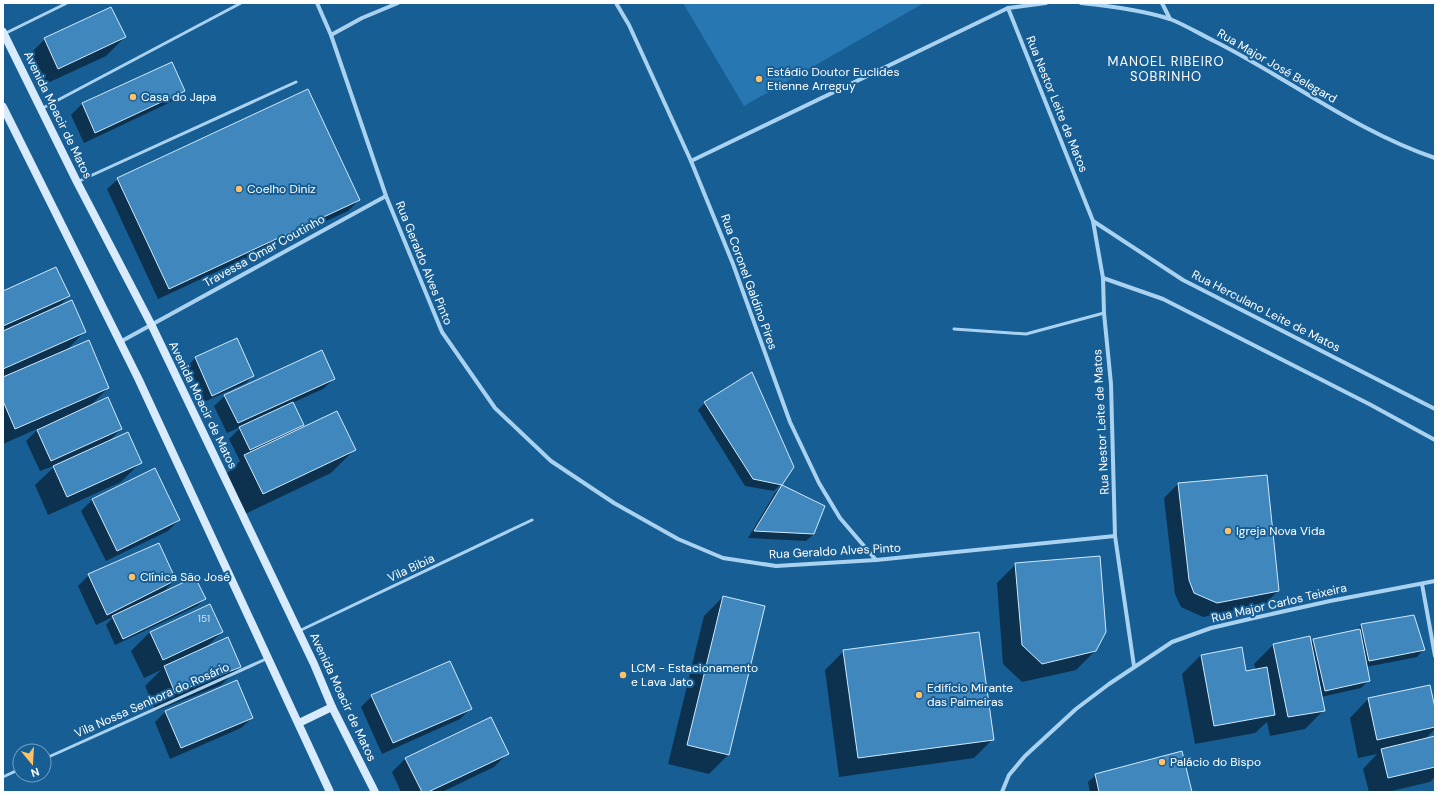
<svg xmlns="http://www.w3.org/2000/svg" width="1438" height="795" font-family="'DM Sans',sans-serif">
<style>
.green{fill:#2677b2}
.shadow{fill:#0007}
.building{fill:#4087bd;stroke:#d0e9fc}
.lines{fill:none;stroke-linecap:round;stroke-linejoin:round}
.service{stroke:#a9d2f1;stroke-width:3}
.minor{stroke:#a9d2f1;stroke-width:4}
.secondary{stroke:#d7ebfc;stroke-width:8}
.poi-dot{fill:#ffc168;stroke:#175e95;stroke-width:1.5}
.labels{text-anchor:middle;stroke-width:4;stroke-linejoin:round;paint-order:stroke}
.number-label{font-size:10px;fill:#cfe1ee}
.street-label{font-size:12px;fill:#fff;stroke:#175e95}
.poi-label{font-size:12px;fill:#fff;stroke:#175e95;text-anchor:start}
.neighbourhood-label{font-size:13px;letter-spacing:1px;fill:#fff;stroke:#175e95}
</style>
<rect width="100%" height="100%" fill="#175e95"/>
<path class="green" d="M683 3H924L744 106Z"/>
<g class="shadow">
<path d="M125 37 106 56 39 87 26 58 45 39Z"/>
<path d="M172 63 183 90 173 101 84 143 71 115 82 104Z"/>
<path d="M118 179 359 200 348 211 158 299 107 189Z"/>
<path d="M3 292 69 296 57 308 85 331 66 351 108 388 90 406 121 429 108 442 140 463 121 482 48 515 35 485 56 465 40 471 26 441 39 428 3 444Z"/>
<path d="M236 340 253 376 246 383 204 402 188 366 195 358Z"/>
<path d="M334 379 323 389 292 403 303 425 297 431 354 450 331 473 239 517 221 479 240 461 229 439 241 427 227 433 214 406 225 396Z"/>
<path d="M705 403 781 484 774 491 745 486 698 410Z"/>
<path d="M155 470 179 520 168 531 106 561 81 511 92 500Z"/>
<path d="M1178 484 1278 591 1264 605 1203 617 1181 607 1175 594 1164 498Z"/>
<path d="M782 486 814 534 806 541 748 538 775 493Z"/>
<path d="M1016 564 1096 650 1076 670 1022 682 1003 664 997 583Z"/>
<path d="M89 575 175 580 161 594 205 599 197 606 115 645 106 625 113 617 96 625 78 586Z"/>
<path d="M723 597 728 755 709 774 668 764 704 616Z"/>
<path d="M209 605 222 632 204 649 240 667 221 685 156 711 145 686 161 670 144 678 131 651 150 632Z"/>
<path d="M1361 625 1424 649 1417 657 1366 667 1369 680 1361 688 1321 697 1324 710 1305 729 1270 736 1267 722 1255 733 1195 744 1182 674 1201 655 1246 672 1256 670 1254 664 1273 645 1311 643 1313 640 1356 631Z"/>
<path d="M844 651 993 739 974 758 839 777 825 670Z"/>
<path d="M372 696 470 709 460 719 382 754 361 707Z"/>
<path d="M1368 699 1435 713V729L1424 740 1435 737V777L1430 782 1387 792H1369L1363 769 1377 754 1358 758 1350 718Z"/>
<path d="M166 711 252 718 241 728 170 759 155 722Z"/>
<path d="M508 753 494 767 442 792H401L392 772 406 758Z"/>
<path d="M1096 775 1191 792H1090L1088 782Z"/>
</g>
<g class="building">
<path d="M111 7 126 37 58 69 44 38Z"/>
<path d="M172 62 185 91 95 133 82 103Z"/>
<path d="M308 89 360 200 169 289 117 178Z"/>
<path d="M56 267 70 296 3 326V291Z"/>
<path d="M72 300 86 332 3 369V331Z"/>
<path d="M237 338 254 376 212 396 195 357Z"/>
<path d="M89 340 109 388 15 429 3 401V377Z"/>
<path d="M322 350 335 379 238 423 224 395Z"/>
<path d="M752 372 794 467 782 485 753 479 704 402Z"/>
<path d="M108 397 122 429 51 461 37 430Z"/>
<path d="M293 402 304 425 250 450 239 427Z"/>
<path d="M337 411 356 450 263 494 244 455Z"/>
<path d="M128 432 142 463 67 497 53 466Z"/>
<path d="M155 468 180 520 117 551 92 499Z"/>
<path d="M1267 475 1279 591 1217 603 1194 593 1189 580 1178 483Z"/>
<path d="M782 485 825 506 814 534 754 531Z"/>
<path d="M159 543 176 580 107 615 88 574Z"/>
<path d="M1100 556 1106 632 1096 651 1042 664 1022 645 1015 563Z"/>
<path d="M195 577 206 599 123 639 112 616Z"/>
<path d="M723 596 765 606 729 755 687 745Z"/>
<path d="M210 604 223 632 163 660 150 632Z"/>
<path d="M1414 615 1425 650 1369 661 1361 624Z"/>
<path d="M1360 629 1370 681 1325 691 1313 639Z"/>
<path d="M979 632 994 740 858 758 843 650Z"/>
<path d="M1310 636 1325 711 1288 717 1273 644Z"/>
<path d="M228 637 241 667 175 693 164 666Z"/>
<path d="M1242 647 1246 671 1267 667 1275 715 1214 726 1201 655Z"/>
<path d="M450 661 472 709 393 743 371 695Z"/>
<path d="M237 680 253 718 181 748 165 711Z"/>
<path d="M1430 685 1435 708V727L1377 740 1368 698Z"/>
<path d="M491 717 509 754 428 792H422L405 758Z"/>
<path d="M1435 736V767L1388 778 1381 749Z"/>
<path d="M1182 751 1192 792H1099L1095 774Z"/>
</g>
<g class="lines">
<g class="service">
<path d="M4 34 67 3"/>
<path d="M41 109 241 3"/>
<path d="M77 182 296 82"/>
<path d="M954 329 1026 334 1104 313"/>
<path d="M299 631 532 520"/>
<path d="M44 759 266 659"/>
<path d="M3 777 20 769"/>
</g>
<g class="minor">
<path d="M317 3 331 35 386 196 442 332 495 408 551 461 614 503 678 539 723 558 776 566 876 560 1115 536"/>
<path d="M616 3 629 25 691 161 733 264 790 422 819 483 840 518 876 560"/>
<path d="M1081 3C1110 6 1142 10 1170 19 1185 25 1200 34 1214 41 1288 78 1355 131 1435 158"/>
<path d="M1162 3 1170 19"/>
<path d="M1008 8 1093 221 1103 278 1104 313 1111 384 1115 536 1134 666"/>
<path d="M331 35 362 18 398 3"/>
<path d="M691 161 1008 8 1046 3"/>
<path d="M1093 221 1183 280 1435 409"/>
<path d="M1103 278 1163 299 1371 405 1435 440"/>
<path d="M120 342 386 196"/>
<path d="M1422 584 1435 656"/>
<path d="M1002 792 1009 775 1025 756 1076 709 1109 684 1172 642 1211 628 1254 618 1330 601 1435 581"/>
</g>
<g class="secondary">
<path d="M3 32 77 182 151 324 314 664 332 707 375 792"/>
<path d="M3 107 138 378 330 792"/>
<path d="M299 723 332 707"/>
</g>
</g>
<g class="poi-dot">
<circle cx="759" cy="79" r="4"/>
<circle cx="133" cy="97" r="4"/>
<circle cx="239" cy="189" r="4"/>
<circle cx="1228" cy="531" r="4"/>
<circle cx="132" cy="577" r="4"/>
<circle cx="623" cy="675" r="4"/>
<circle cx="919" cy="695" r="4"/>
<circle cx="1162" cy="762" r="4"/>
</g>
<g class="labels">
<g class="number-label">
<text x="204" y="622">151</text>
</g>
<g class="street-label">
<text transform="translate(1277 66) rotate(30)" y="4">Rua Major José Belegard</text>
<text transform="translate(1057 104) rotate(68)" y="4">Rua Nestor Leite de Matos</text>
<text transform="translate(58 115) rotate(64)" y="4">Avenida Moacir de Matos</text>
<text transform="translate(264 251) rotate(-29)" y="4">Travessa Omar Coutinho</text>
<text transform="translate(424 263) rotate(68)" y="4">Rua Geraldo Alves Pinto</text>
<text transform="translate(749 282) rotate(70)" y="4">Rua Coronel Galdino Pires</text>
<text transform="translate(1266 311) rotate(27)" y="4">Rua Herculano Leite de Matos</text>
<text transform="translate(203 405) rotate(64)" y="4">Avenida Moacir de Matos</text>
<text transform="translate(1101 422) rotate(-93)" y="4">Rua Nestor Leite de Matos</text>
<text transform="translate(835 551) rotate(-3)" y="4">Rua Geraldo Alves Pinto</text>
<text transform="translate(411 568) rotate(-25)" y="4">Vila Bibia</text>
<text transform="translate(1279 603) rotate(-13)" y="4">Rua Major Carlos Teixeira</text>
<text transform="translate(343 697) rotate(65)" y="4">Avenida Moacir de Matos</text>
<text transform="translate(152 700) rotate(-24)" y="4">Vila Nossa Senhora do Rosário</text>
</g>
<g class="poi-label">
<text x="767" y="76">Estádio Doutor Euclides<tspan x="767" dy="14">Etienne Arreguy</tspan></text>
<text x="141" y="101">Casa do Japa</text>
<text x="247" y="193">Coelho Diniz</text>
<text x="1236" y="535">Igreja Nova Vida</text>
<text x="140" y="581">Clínica São José</text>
<text x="631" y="672">LCM - Estacionamento<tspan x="631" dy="14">e Lava Jato</tspan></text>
<text x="927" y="692">Edifício Mirante<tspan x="927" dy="14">das Palmeiras</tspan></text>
<text x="1170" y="766">Palácio do Bispo</text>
</g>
<g class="neighbourhood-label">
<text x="1166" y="66">MANOEL RIBEIRO<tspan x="1166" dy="15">SOBRINHO</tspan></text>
</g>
</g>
<rect width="1438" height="795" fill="none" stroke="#ffffff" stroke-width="8"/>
<g transform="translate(32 763) rotate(162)"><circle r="19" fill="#175e95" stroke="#749ebf"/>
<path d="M0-3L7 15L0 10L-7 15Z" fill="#ffc168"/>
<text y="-6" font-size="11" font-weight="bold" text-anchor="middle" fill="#ffffff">N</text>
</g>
</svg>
